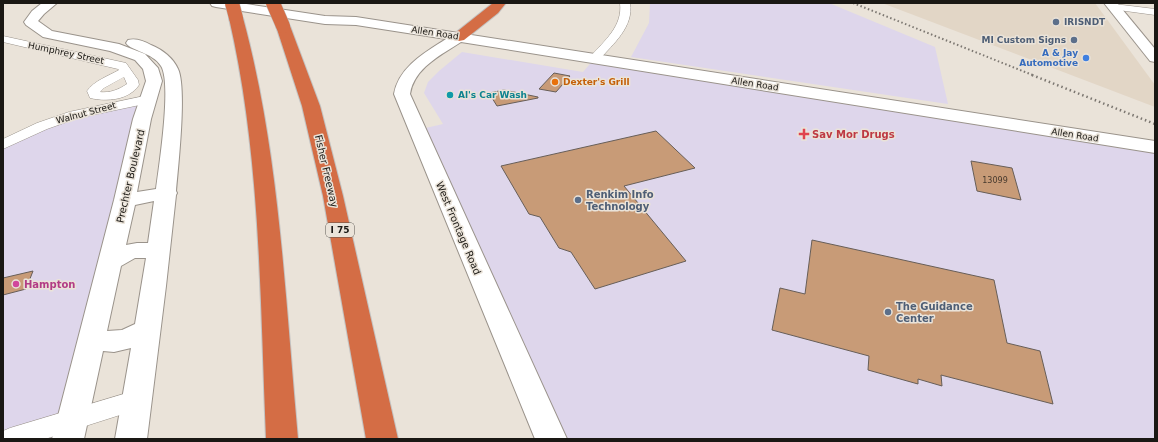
<svg xmlns="http://www.w3.org/2000/svg" width="1158" height="442" font-family="'DejaVu Sans',sans-serif">
<style>
.commercial{fill:#ded6eb}
.built{fill:#e2d6c6}
.building{fill:#c89b77;stroke:#675e58}
.lines{fill:none;stroke-linecap:round;stroke-linejoin:round}
.street-casing{stroke:#9a938b;stroke-width:1}
.secondary-casing{stroke:#9a938b;stroke-width:2}
.highway-casing{stroke:#c3c3c2;stroke-width:2}
.street{fill:#fff;fill-rule:evenodd}
.secondary{fill:#fff;fill-rule:evenodd}
.highway{fill:#d46d45;fill-rule:evenodd}
.rail-far1{stroke:#7c7771;stroke-width:2;stroke-dasharray:1.5 2.5;stroke-linecap:butt}
.rail{stroke:#7c7771;stroke-width:2.5;stroke-dasharray:1.5 3;stroke-linecap:butt}
.highway-bridge-casing{stroke:#c3c3c2;stroke-width:15;stroke-linecap:butt}
.highway-bridge{stroke:#d46d45;stroke-width:14}
.service-dot{fill:#5c6f8a;stroke:#eae3d9;stroke-width:1.5}
.shop-dot{fill:#3f7fe0;stroke:#eae3d9;stroke-width:1.5}
.food-dot{fill:#e8710a;stroke:#eae3d9;stroke-width:1.5}
.culture-dot{fill:#0f9aa8;stroke:#eae3d9;stroke-width:1.5}
.health-dot{fill:#e0444e;stroke:#eae3d9;stroke-width:1.5}
.hotel-dot{fill:#d1479c;stroke:#eae3d9;stroke-width:1.5}
.labels{text-anchor:middle;stroke-width:3;stroke-linejoin:round;paint-order:stroke}
.number-label{font-size:8px;fill:#46392d}
.far-service-label{font-size:9px;font-weight:bold;fill:#4e5e75;stroke:#eae3d9;text-anchor:start}
.far-street-label{font-size:9px;fill:#1a1814;stroke:#eae3d9}
.far-shop-label{font-size:9px;font-weight:bold;fill:#366cbe;stroke:#eae3d9;text-anchor:end}
.far-food-label{font-size:9px;font-weight:bold;fill:#c56008;stroke:#eae3d9;text-anchor:start}
.far-culture-label{font-size:9px;font-weight:bold;fill:#0d838f;stroke:#eae3d9;text-anchor:start}
.shield{fill:#eae3d9;stroke:#58554f;stroke-width:1}
.shield-label{font-size:9px;font-weight:bold;fill:#1a1814}
.health-label{font-size:10px;font-weight:bold;fill:#be3a42;stroke:#eae3d9;text-anchor:start}
.street-label{font-size:10px;fill:#1a1814;stroke:#eae3d9}
.service-label{font-size:10px;font-weight:bold;fill:#4e5e75;stroke:#eae3d9;text-anchor:start}
.hotel-label{font-size:10px;font-weight:bold;fill:#b23c85;stroke:#eae3d9;text-anchor:start}
</style>
<rect width="100%" height="100%" fill="#eae3d9"/>
<g class="commercial">
<path d="M650 3H829L935 47 948 104 631 57 649 23Z"/>
<path d="M462 52 583 72 595 58 1155 147V439H551L417 130 443 124 424 93 428 82 439 71Z"/>
<path d="M149 99 68 439H3V145L42 126Z"/>
</g>
<path class="built" d="M882 3H1095L1155 85V107Z"/>
<g class="building">
<path d="M554 73 570 76 556 92 539 89Z"/>
<path d="M504 90 538 97V98L497 106 489 93Z"/>
<path d="M656 131 695 168 624 186 686 261 595 289 571 252 559 248 540 217 529 214 501 166Z"/>
<path d="M971 161 1012 168 1021 200 977 191Z"/>
<path d="M812 240 994 280 1007 343 1040 351 1053 404 941 375 942 386 918 379V384L868 370 869 356 772 330 780 288 805 294Z"/>
<path d="M33 271 26 289 3 295V278Z"/>
</g>
<g class="lines">
<defs>
<g id="street">
<path d="M620 3H630C634 27 613 44 599 60H591L589 58 591 56C605 40 623 26 620 3Z"/>
<path d="M1114 4 1155 9V15L1111 9 1109 7Z"/>
<path d="M3 36 126 63 138 80 139 85C129 100 107 102 90 98L87 91C94 81 108 76 119 70L118 69 3 42ZM124 77 127 84C118 90 110 93 100 92L104 88Z"/>
<path d="M149 95 154 96 155 99 154 102 78 118 47 129 3 149V139L37 123 69 112Z"/>
<path d="M137 390 145 393 148 400 145 407 45 439H3V431L10 428Z"/>
</g>
<g id="secondary">
<path d="M42 3H57L44 14 38 21 52 31 119 44 145 54 158 68 162 81 151 119 137 192 156 189C159 166 172 83 161 66 152 52 131 51 126 43L128 40C136 38 144 41 151 45 163 50 173 58 178 69 187 88 178 167 176 191L177 193 176 195 166 286 147 439H115L131 348 114 352 103 351 84 439H52L114 200 133 119 146 81 143 69 135 60 110 51 43 37 26 25 24 22 32 11ZM154 201 148 243H137L126 245 135 205ZM135 258H146L135 324 122 330 107 331 121 266Z"/>
<path d="M210 3H240L325 16 356 17 1155 141V153L461 42C441 55 414 68 410 94L567 439H535L394 94C399 67 424 53 446 39L356 25 325 24 216 7 212 6Z"/>
<path d="M1104 3H1117L1155 49V62L1150 61Z"/>
</g>
<g id="highway">
<path d="M493 3H506L498 13 464 40 459 41 454 40 452 37 454 34Z"/>
<path d="M236 14 241 15 243 18C280 155 285 298 298 439H266C260 299 261 156 229 18L231 15Z"/>
<path d="M283 22 288 23 290 26 320 106 343 196 398 439H366L323 196 302 106 276 26 278 23Z"/>
</g>
</defs>
<use href="#street" class="street-casing"/>
<use href="#secondary" class="secondary-casing"/>
<use href="#highway" class="highway-casing"/>
<use href="#street" class="street"/>
<use href="#secondary" class="secondary"/>
<use href="#highway" class="highway"/>
<path class="rail-far1" d="M853 3 1035 76"/>
<path class="rail" d="M1032 75 1155 124"/>
<defs>
<g id="highway-bridge">
<path d="M232 3 236 18"/>
<path d="M273 3 283 26"/>
</g>
</defs>
<use href="#highway-bridge" class="highway-bridge-casing"/>
<use href="#highway-bridge" class="highway-bridge"/>
</g>
<g class="service-dot">
<circle cx="1056" cy="22" r="4"/>
<circle cx="1074" cy="40" r="4"/>
<circle cx="578" cy="200" r="4"/>
<circle cx="888" cy="312" r="4"/>
</g>
<circle class="shop-dot" cx="1086" cy="58" r="4"/>
<circle class="food-dot" cx="555" cy="82" r="4"/>
<circle class="culture-dot" cx="450" cy="95" r="4"/>
<path class="health-dot" d="M802 128h4v4h4v4h-4v4h-4v-4h-4v-4h4z"/>
<circle class="hotel-dot" cx="16" cy="284" r="4"/>
<g class="labels">
<g class="number-label">
<text x="995" y="183">13099</text>
</g>
<g class="far-service-label">
<text x="1064" y="25">IRISNDT</text>
<text x="1066" y="43" text-anchor="end">MI Custom Signs</text>
</g>
<g class="far-street-label">
<text transform="translate(435 33) rotate(9)" y="3">Allen Road</text>
<text transform="translate(66 53) rotate(12)" y="3">Humphrey Street</text>
<text transform="translate(755 84) rotate(9)" y="3">Allen Road</text>
<text transform="translate(86 113) rotate(-15)" y="3">Walnut Street</text>
<text transform="translate(1075 135) rotate(9)" y="3">Allen Road</text>
</g>
<g class="far-shop-label">
<text x="1078" y="56">A &amp; Jay<tspan x="1078" dy="10">Automotive</tspan></text>
</g>
<g class="far-food-label">
<text x="563" y="85">Dexter's Grill</text>
</g>
<g class="far-culture-label">
<text x="458" y="98">Al's Car Wash</text>
</g>
<rect class="shield" x="326" y="223" width="28" height="14" rx="3"/>
<g class="shield-label">
<text x="340" y="233">I 75</text>
</g>
<g class="health-label">
<text x="812" y="138">Sav Mor Drugs</text>
</g>
<g class="street-label">
<text transform="translate(327 171) rotate(77)" y="4">Fisher Freeway</text>
<text transform="translate(130 176) rotate(-77)" y="4">Prechter Boulevard</text>
<text transform="translate(459 228) rotate(67)" y="4">West Frontage Road</text>
</g>
<g class="service-label">
<text x="586" y="198">Renkim Info<tspan x="586" dy="12">Technology</tspan></text>
<text x="896" y="310">The Guidance<tspan x="896" dy="12">Center</tspan></text>
</g>
<g class="hotel-label">
<text x="24" y="288">Hampton</text>
</g>
</g>
<rect width="1158" height="442" fill="none" stroke="#1a1814" stroke-width="8"/>
</svg>
